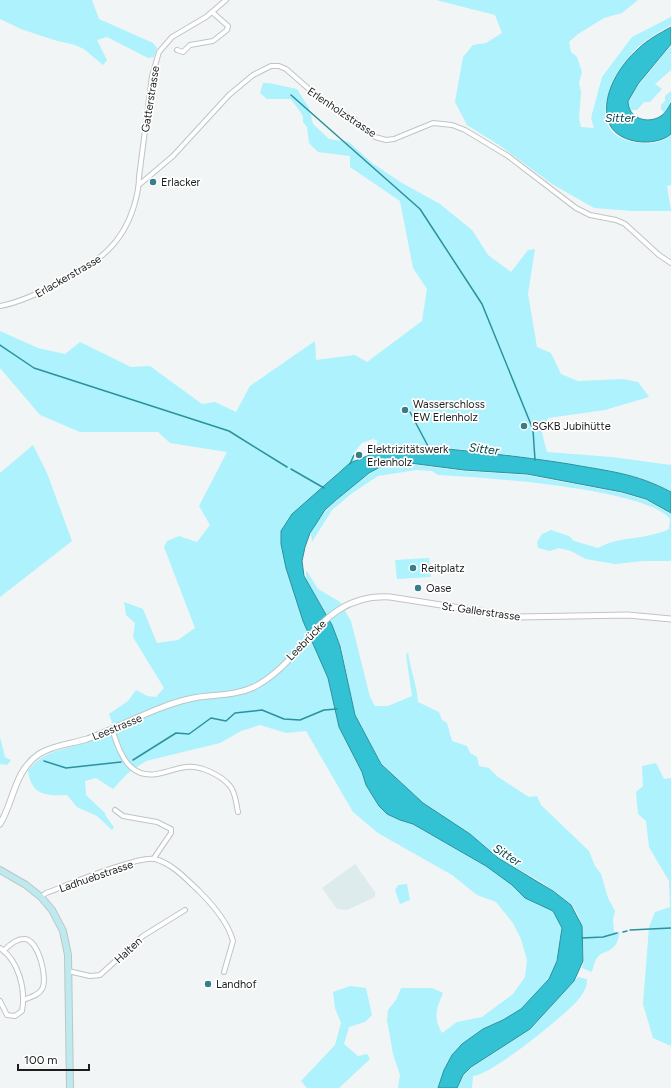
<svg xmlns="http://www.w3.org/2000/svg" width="671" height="1088" font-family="Figtree,sans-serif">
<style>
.built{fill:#ddebed}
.green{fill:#adf2fc}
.water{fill:#33c2d3;stroke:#2c919d}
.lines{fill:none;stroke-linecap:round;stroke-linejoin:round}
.stream{stroke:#2c919d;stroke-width:1.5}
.minor-casing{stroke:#c0c4c5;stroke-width:6}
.tertiary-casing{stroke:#c0c4c5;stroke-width:7}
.secondary-casing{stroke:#c0c4c5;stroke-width:8}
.minor{stroke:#fff;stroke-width:4}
.tertiary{stroke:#fff;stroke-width:5}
.secondary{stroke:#bdeaef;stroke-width:6}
.poi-dot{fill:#377e88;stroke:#fff;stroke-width:1.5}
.labels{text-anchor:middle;stroke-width:3.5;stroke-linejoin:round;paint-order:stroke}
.street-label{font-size:11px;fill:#1c1e1e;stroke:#fff}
.poi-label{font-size:11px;fill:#1c1e1e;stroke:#fff;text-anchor:start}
.water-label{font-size:12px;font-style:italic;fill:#004249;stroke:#fff}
</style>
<rect width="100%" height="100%" fill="#f1f5f6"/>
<path class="built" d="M355 864 375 892V897L347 910 337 909 322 888Z"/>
<g class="green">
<path d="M0 0H92L99 19 153 43 157 48 154 57 148 58 107 37 97 40 107 60 103 65 84 49 75 45 54 40 21 29 0 19Z"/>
<path d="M436 0H638L622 13 604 18 578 34 569 42 571 52 577 57 582 72 579 83 581 92 579 118 581 127 594 128 591 118 602 77 632 37 671 17V25C659 32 643 41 634 51 608 80 582 139 642 143 653 144 663 142 671 135V185L667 186 671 211H633L594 208 552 184 499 145 467 125 455 102 463 57 473 45 486 43 502 33 495 15Z"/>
<path d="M671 45V70L655 84 662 89 650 102H644L637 110H631C626 104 628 100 632 93Z"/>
<path d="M263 83H269L297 89 309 108 313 124 329 139 349 142 372 163 402 183 440 204 472 230 488 255 511 272 528 250 535 249 528 294 537 347 551 353 561 374 578 381 623 379 638 382 649 397 605 410 548 418 542 433 547 452 612 457 671 465V491C633 471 601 470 560 463 508 454 454 446 402 447 392 447 381 451 372 454L378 441 373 439 362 443 352 455 356 461 337 473 312 498 298 508 281 531 282 549 303 621 328 678 337 720 362 772 366 785 379 806 400 820 413 824 486 866 512 885 525 898 553 911 562 928 557 961 549 979 521 1009 503 1020 483 1029 462 1044 444 1070 438 1088H398L400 1075 393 1054 387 1020 388 1010 396 1000 401 988H432L443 993C436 1010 433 1016 442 1033L457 1022 482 1017 513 994 525 977 527 960 521 939 513 923 496 902 477 895 452 875 378 833 353 812 306 731 286 733 260 725 241 731 220 743 146 761 127 774 113 789 96 778 85 781 86 795 106 814 105 815 114 827 112 830 97 816 77 807 67 795C45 796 31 795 28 770 44 752 55 752 77 745 90 741 103 736 115 731L109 714 128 701 136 690 147 696 156 697 164 688 133 637 135 623 126 615 124 602 143 609 157 643 178 640 195 628 164 547 167 541 179 536 197 542 210 525 199 506 227 452 170 443 158 432H80L40 415 0 368V331L38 348 65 354 80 342 131 367 150 366 202 404 215 402 236 412 250 386 315 341 316 360 355 355 367 362 422 321 427 289 413 268 400 201 350 167V156L318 152 309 143 307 127 303 122V116L291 99H267L260 93Z"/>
<path d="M671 91V103L665 113 661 109V105L665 101V96Z"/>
<path d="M33 445 47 473 72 541 0 597V473Z"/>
<path d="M402 463 464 471 526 475 622 493 646 500 671 514V561H643L615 564 586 559 571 551 559 548 550 551 538 548 537 542 542 534 551 530 569 536 574 541 598 548C618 536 647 540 669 529L670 519C645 488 481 477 438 475L432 471 416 470 378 476 351 494 332 510 312 542C312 540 311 535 311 533 317 514 360 478 378 469 385 466 394 465 402 463Z"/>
<path d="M429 558 431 577 397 579 395 560Z"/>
<path d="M307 571 318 589 340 602 351 621 370 697 375 706H388L412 696 406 655 408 652C410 669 417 685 418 702L439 712 442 720 447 723 452 741 467 746 470 753 477 757 479 766 489 768 498 777 529 797 537 796 541 805 589 851 595 866 601 874 608 898 615 911 613 919 614 932H620C619 935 618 941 616 944 606 958 598 945 592 972L582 968 584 961 582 926 578 915 572 905 543 883 498 858 470 834 423 803 381 763 355 715 341 646 326 613 306 579V572Z"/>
<path d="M0 737 5 757 11 760 7 765 0 764Z"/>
<path d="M656 763 664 779 671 778V1046L653 1038 643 1004 649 927 655 912 670 907 669 881 649 847 646 821 638 814 636 792 643 786 642 766Z"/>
<path d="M407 884 410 900 400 904 395 890 398 885Z"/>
<path d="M578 977 587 979C588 989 578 1001 571 1007 556 1022 492 1074 473 1076L472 1088H457L464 1075 472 1067 531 1029Z"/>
<path d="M350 986 366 988 372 1015 365 1022 349 1027 344 1044 358 1056 367 1054 370 1059 339 1088H307L301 1081 335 1045 341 1023 335 1008 333 992Z"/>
</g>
<g class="water">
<path d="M671 27V44L638 84 628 101C628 118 647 125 661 116 666 113 668 108 671 103V134C655 148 614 144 608 120 601 95 620 65 638 49 647 40 660 33 671 27Z"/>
<path d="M418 446C468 451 519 456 569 464 607 471 636 473 671 492V513L646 499 622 492 527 474 464 470 402 462 380 467 369 473 336 500 325 510 310 533 305 547 302 561 304 576 332 625 340 646 355 715 381 764 423 803 470 834 498 858 553 891 571 905 582 926 583 961 574 981 530 1029 471 1067 463 1075 457 1088H438L444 1070 452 1055 462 1044 483 1029 503 1020 521 1009 549 979 557 961 562 928 553 911 525 898 512 885 486 866 413 824 400 820 387 814 379 806 366 785 362 772 339 727 328 678 303 621 286 568 281 544V531L292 514 350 463 372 454 400 447Z"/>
</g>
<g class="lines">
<g class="stream">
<path d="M291 95 420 209 482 304 532 427"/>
<path d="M0 345 34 368 229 431 287 467"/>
<path d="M410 412 429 448"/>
<path d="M533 430 535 460"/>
<path d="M350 464 354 455"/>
<path d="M291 469 324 488"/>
<path d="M133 760 176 733 189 734 211 718 226 721 235 713 262 710 284 719 300 720 324 710 337 709"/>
<path d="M44 761 66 768 121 762"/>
<path d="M630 930 671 928"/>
<path d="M623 932 627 931"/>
<path d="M582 938 603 937 617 933"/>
</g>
<defs>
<g id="minor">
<path d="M177 50 183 52 190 45 213 41 227 30 228 26 212 12"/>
<path d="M140 184 173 156 229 95 253 75 271 66H279L286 69 318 97 355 120 375 137 386 140 394 139 433 123 452 125 465 130 508 156 576 208 590 215 616 220 625 224 659 255 671 263"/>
<path d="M0 306C22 302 42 292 62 281 97 262 122 246 134 206 137 196 139 187 139 177L152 76 159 52 172 37 206 17 226 0"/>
<path d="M112 729C116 741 121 758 131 767 149 783 167 769 186 767 200 765 221 775 230 786 236 793 236 804 238 812"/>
<path d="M115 810 123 816 157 822 171 829V833L154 858"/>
<path d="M41 897 46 893C65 886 139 855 155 859 173 864 186 879 199 891 213 905 228 922 233 941L224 972"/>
<path d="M0 948C19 961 26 990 22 1011L15 1016 7 1015 0 1001"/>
<path d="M4 950C10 945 17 938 25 939 39 941 48 979 42 989 38 996 30 997 23 1000"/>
<path d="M68 971 90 976 100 975 143 936 185 910"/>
</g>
<path id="tertiary" d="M0 824C14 801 14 771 39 754 53 745 71 744 87 739 121 727 154 707 189 699 210 694 233 697 254 687 307 660 319 593 390 597L518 617 628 615 671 619"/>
<path id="secondary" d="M0 870 26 885 41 897 52 910 63 931 68 955 70 1088"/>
</defs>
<use href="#minor" class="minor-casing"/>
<use href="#tertiary" class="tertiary-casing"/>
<use href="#secondary" class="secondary-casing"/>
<use href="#minor" class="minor"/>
<use href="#tertiary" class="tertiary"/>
<use href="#secondary" class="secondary"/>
</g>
<g class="poi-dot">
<circle cx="153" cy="182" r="4"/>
<circle cx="405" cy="410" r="4"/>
<circle cx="524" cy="426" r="4"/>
<circle cx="359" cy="455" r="4"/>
<circle cx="413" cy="568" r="4"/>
<circle cx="418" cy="588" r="4"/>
<circle cx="208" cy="984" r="4"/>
</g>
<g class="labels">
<g class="street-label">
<text transform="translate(150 99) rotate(-81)" y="4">Gatterstrasse</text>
<text transform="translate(342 112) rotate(34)" y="4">Erlenholzstrasse</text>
<text transform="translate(68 276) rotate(-30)" y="4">Erlackerstrasse</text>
<text transform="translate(481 611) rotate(8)" y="4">St. Gallerstrasse</text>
<text transform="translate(306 640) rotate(-46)" y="4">Leebrücke</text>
<text transform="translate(117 727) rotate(-22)" y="4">Leestrasse</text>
<text transform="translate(96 876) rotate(-19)" y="4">Ladhuebstrasse</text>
<text transform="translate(128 950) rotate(-43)" y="4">Halten</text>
</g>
<g class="poi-label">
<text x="161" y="186">Erlacker</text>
<text x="413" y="408">Wasserschloss<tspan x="413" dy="13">EW Erlenholz</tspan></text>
<text x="532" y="430">SGKB Jubihütte</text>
<text x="367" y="453">Elektrizitätswerk<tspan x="367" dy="13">Erlenholz</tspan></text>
<text x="421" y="572">Reitplatz</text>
<text x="426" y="592">Oase</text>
<text x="216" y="988">Landhof</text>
</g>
<g class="water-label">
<text x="620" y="122">Sitter</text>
<text transform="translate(484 449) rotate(7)" y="4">Sitter</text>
<text transform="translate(507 855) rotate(32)" y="4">Sitter</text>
</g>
</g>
<path d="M18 1064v6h71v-6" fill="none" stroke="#1c1e1e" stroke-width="2"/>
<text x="24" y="1064" font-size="12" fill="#1c1e1e" stroke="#ffffff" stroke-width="3" paint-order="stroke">100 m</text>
</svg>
